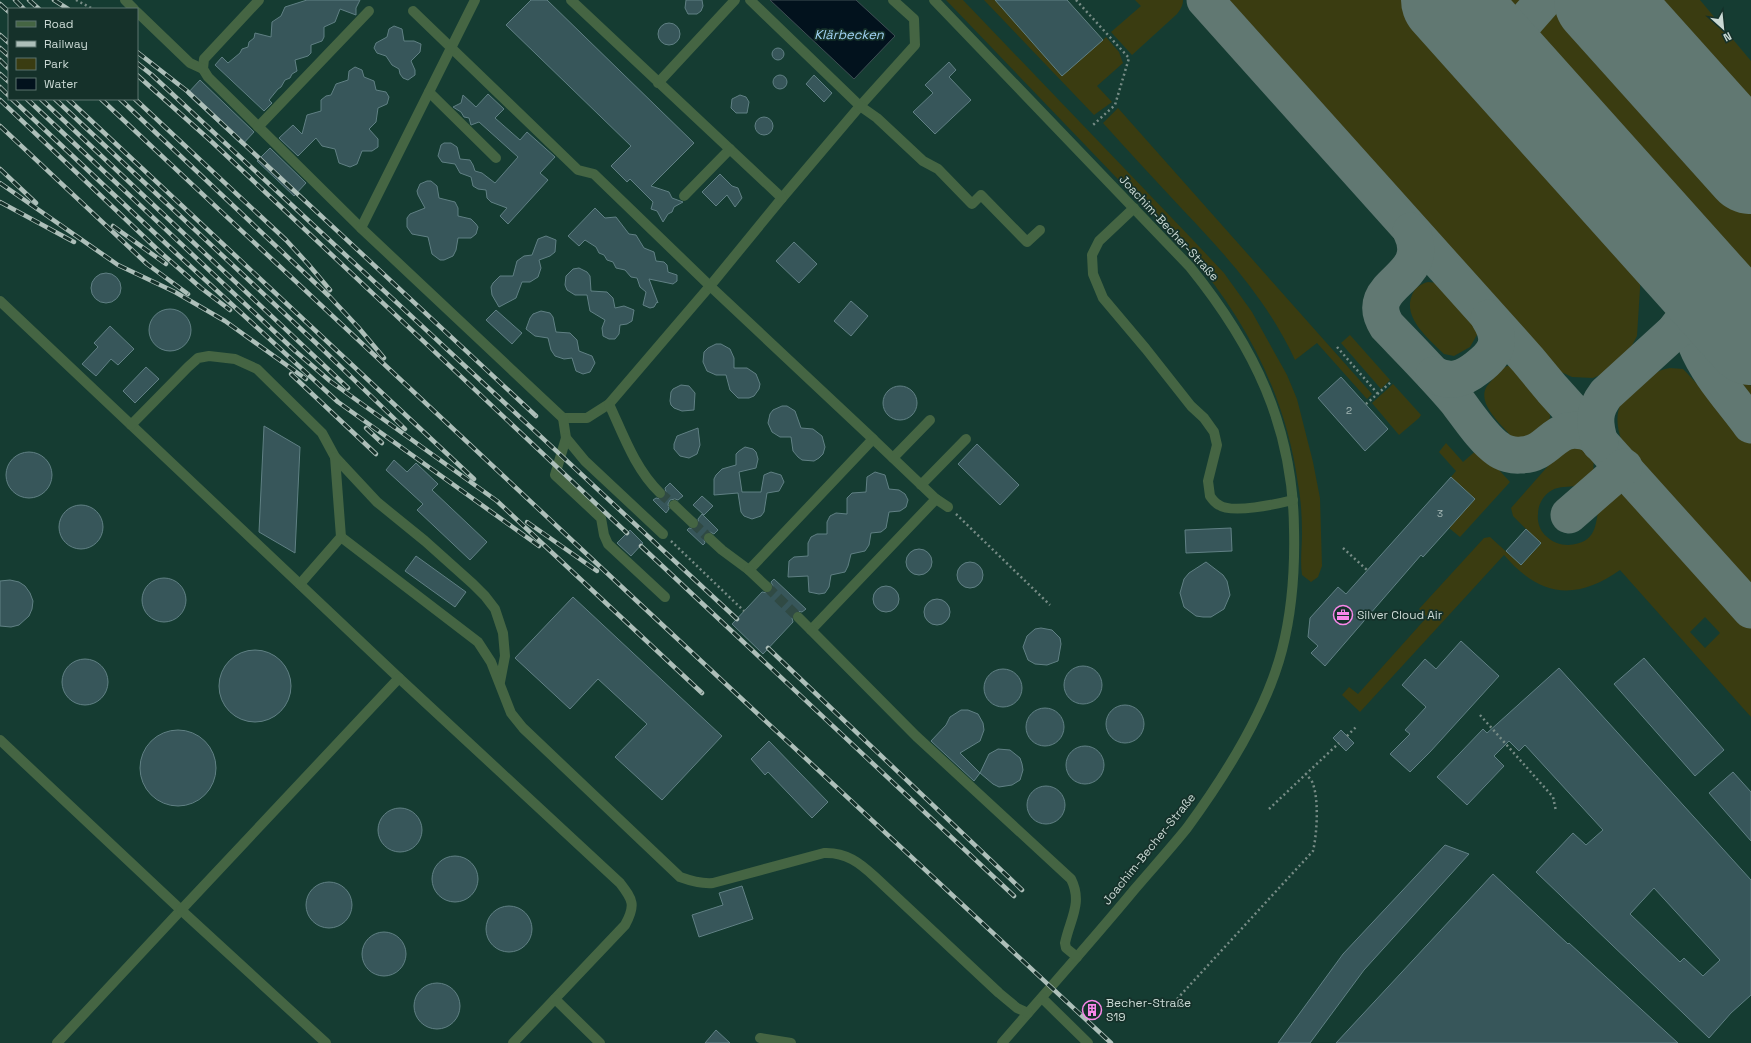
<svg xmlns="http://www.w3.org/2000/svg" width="1751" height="1043" font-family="'Space Grotesk',sans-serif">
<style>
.built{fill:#153c32;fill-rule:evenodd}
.green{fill:#3a3c11;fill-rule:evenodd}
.water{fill:#02121d;stroke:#3e4e54}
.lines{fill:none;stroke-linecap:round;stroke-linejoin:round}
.taxiway{stroke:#617872;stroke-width:37}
.runway{stroke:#617872;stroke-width:94}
.building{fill:#37565a;stroke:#608084;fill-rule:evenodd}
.minor-tunnel{stroke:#304a44;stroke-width:10;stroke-dasharray:10 5;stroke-linecap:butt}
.path{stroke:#778c86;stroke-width:2.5;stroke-dasharray:2 3;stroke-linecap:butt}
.minor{stroke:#456543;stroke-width:10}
.rail-casing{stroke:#adbfb9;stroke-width:4.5}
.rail{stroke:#15312a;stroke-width:3;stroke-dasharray:9;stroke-linecap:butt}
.labels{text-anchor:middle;stroke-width:3.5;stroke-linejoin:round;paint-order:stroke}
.number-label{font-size:10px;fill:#a5b8b6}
.street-label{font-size:12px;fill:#cad9d4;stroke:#15312a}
.poi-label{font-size:12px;fill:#cad9d4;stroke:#15312a;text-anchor:start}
.water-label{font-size:13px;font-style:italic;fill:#a1d3f4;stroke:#15312a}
</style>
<rect width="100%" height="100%" fill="#15312a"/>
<path class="built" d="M0 0H1751V1043H0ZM9 9H137V99H9Z"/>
<g class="green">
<path d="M946 0H963L1192 239 1224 273 1252 312 1287 375 1297 399 1313 462 1320 498 1322 566 1318 577 1311 582 1302 575C1300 561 1302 547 1302 533 1302 517 1301 500 1298 484 1286 395 1244 314 1184 248Z"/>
<path d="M984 0H1067L1103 40 1106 37 1119 52 1123 63 1097 86 1112 102 1094 115Z"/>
<path d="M1135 0H1183C1183 6 1180 10 1177 14L1132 55 1111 32 1141 6Z"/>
<path d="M1220 0H1405L1645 267 1641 273 1637 336 1629 351 1605 373 1593 378 1572 377 1548 366Z"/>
<path d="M1490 0H1534C1513 25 1512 24 1490 0Z"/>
<path d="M1557 0H1700L1751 61V291L1530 44 1527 38V34Z"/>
<path d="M1118 108 1372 394 1367 399 1317 343 1295 360C1269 303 1226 255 1183 210 1156 181 1129 152 1103 123Z"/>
<path d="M1428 282 1438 283 1449 289 1477 322 1478 333 1470 347 1454 356 1444 354C1430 340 1402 318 1412 295 1415 288 1420 284 1428 282Z"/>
<path d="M1350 335 1390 380 1381 389 1341 343Z"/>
<path d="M1508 366C1511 365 1514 366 1517 367 1524 372 1549 406 1550 415 1551 424 1537 436 1529 439 1523 440 1516 439 1511 436 1501 424 1476 403 1487 386 1492 379 1499 373 1504 367Z"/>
<path d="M1734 367 1751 386V402L1729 371Z"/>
<path d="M1670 368 1683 369 1686 372 1751 442V593L1631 459C1620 442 1612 419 1622 401 1626 394 1632 390 1638 385 1648 377 1656 370 1670 368Z"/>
<path d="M1393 384 1421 415 1419 418 1399 435 1372 403Z"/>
<path d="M1446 443 1463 462 1479 448 1510 482 1460 537 1449 528 1475 499 1451 477 1456 471 1439 452Z"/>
<path d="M1582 444 1589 446 1594 453 1593 480C1577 492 1557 480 1544 497 1540 502 1538 508 1538 514 1537 522 1540 531 1546 536 1552 542 1560 545 1568 545 1609 543 1589 504 1607 495 1613 492 1627 495 1634 496L1751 627V717L1620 570C1575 602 1539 596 1504 555L1360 712 1342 695 1349 687 1358 694 1427 617 1419 609 1484 538 1490 537 1521 565 1541 544 1513 516 1511 508 1563 449 1574 445ZM1705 617 1720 633 1705 648 1690 632Z"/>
</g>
<path class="water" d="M770 0H856L895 36 854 79Z"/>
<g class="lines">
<g class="taxiway">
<path d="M1205 0 1528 360 1552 389 1751 610"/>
<path d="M1448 0 1492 45 1497 46 1508 41 1544 0"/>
<path d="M1508 41 1503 52 1504 57 1544 108"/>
<path d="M1411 231C1435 281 1359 282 1387 326 1411 351 1434 374 1456 400 1467 414 1483 439 1498 449 1503 453 1513 456 1521 455 1553 454 1553 419 1592 434"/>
<path d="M1674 254C1681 266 1688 279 1690 293 1692 310 1690 327 1696 344 1708 374 1732 399 1751 425"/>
<path d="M1674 332C1703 314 1725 317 1751 340"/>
<path d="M1434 375C1451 383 1463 379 1477 368 1497 353 1503 341 1489 318"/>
<path d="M1600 443C1594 423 1593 411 1606 394L1674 332 1684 319 1690 303"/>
<path d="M1569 515 1624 467"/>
</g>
<g class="runway">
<path d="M1448 0 1751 338"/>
<path d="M1601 0 1751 167"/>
</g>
</g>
<g class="building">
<path d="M307 0H360L356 8V15L340 9 335 22 324 27V37L322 41 311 45V53L308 56 295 60 297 71 292 74 290 78 285 80 281 87 278 89 269 100 272 103 264 111 215 65 222 57 228 63 240 53 242 49 248 47 249 42 254 38 255 33 271 37 272 22 281 16 285 7Z"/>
<path d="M531 0H547L694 143 651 186 669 192 672 198 683 202 674 207 672 212 668 214 663 222 657 211 651 209 653 202 630 179 627 182 611 166 631 146 506 25Z"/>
<path d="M686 0H702L703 6 701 11 697 14H688L685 8Z"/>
<path d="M995 0H1067L1103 40 1062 76Z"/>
<circle cx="669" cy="34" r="11"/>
<path d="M394 26 402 29 404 41H414L421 44 420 52 411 61 415 70V75L408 80 403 78 400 74 399 69 392 65 386 56 377 53 374 48 376 43 387 37 389 29Z"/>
<circle cx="778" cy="54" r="6"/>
<path d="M949 62 956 70 949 77 971 100 935 134 913 112 933 93 925 85Z"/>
<path d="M355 67 362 70 364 77 374 81 376 90 386 92 389 97 387 104 378 108 376 122 369 129 378 139V147L372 151H362L357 164 350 167 339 163 335 149 322 146 316 138 298 156 279 138 293 125 302 134 307 115 321 111V100L326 96 331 95 336 84 348 80 349 71Z"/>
<circle cx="780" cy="82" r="7"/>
<path d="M814 75 832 93 824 102 806 84Z"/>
<path d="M200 80 254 132 242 145 187 94Z"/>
<path d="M488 94 504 109 495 118 520 140 527 132 555 157 540 173 548 180 508 224 500 216 507 208 491 202 487 198 486 190 478 189 473 186 471 177 460 173 455 164 442 162 438 156 441 145 444 143H451L457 147 460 159 470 160 473 165 475 171 482 173 495 183 518 157 479 122 471 125 469 118 464 117 461 112 453 107 461 103 463 95 476 107Z"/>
<path d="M740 95 746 97 749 102 747 113H736L731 108 732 99Z"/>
<circle cx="764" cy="126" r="9"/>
<path d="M270 148 306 183 294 196 257 161Z"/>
<path d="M720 174 732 186 738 188 742 198 735 207 727 195 716 206 702 192Z"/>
<path d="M427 181H431L437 186 439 198 455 202 458 208V216L471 219 476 224 478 227 476 234 471 238H458L456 250 453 256 444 260H440L432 254 428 237 412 234 407 227V218L410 214 425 208 418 195 417 191 420 184Z"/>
<path d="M595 208 605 218 616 217 629 234 636 235 644 248 654 252 656 261 664 262 667 265 668 272 677 275V281L673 284 649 279 658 303 657 302 654 307 650 308 643 305 646 292 640 287 637 278 631 277 625 270 616 268 613 262 607 260 604 255 599 253 596 247 585 240 579 246 568 236Z"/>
<path d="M546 236 556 240 555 252 550 256 539 260 541 268 538 277 530 282H522L516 298 499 307 492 295 491 287 493 283 500 276H513L517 261 524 256 532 255 538 239Z"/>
<path d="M794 242 817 264 799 283 776 261Z"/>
<path d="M579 268 587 272 590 276 591 291 607 292 613 298 615 308 624 306 634 310 632 321 627 324 620 325 619 334 615 339H609L603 336 602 328 605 320 590 311 587 295H575L567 290 565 285 566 276 573 269Z"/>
<circle cx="106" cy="288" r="15"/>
<path d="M851 301 868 316 851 336 834 321Z"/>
<circle cx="170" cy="330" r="21"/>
<path d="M496 310 522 333 512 344 486 320Z"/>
<path d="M541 311 550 313 553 317 556 332 570 333 577 340 579 351 592 356 595 363 590 372 583 374 576 371 572 358 564 359 555 356 551 350 548 338 535 336 526 329 530 318 533 314Z"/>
<path d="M110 326 134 349 118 365 111 359 96 376 82 364 98 347 94 343Z"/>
<path d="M716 344H721L730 349 734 358V368H747L756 374 760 384 759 389 754 396 749 398H738L730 390 726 375H716L707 371 703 362 704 352 708 348Z"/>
<path d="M146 367 159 379 135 403 123 391Z"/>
<path d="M1341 377 1388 429 1365 451 1318 398Z"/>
<path d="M681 385 689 386 695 393 694 410 682 411 674 408 671 405 670 401 671 392 673 389Z"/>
<circle cx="900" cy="403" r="17"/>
<path d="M782 406H787L795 411 801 428 813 429 822 436 825 447 823 454 819 458 814 461 802 460 798 457 793 451 791 437H780L772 432 768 423 770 414 773 410Z"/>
<path d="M264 426 300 447 295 553 259 532Z"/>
<path d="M698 428 700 445 697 454 689 458 680 456 674 449V444L677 436Z"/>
<path d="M977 444 1019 485 1000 505 958 464Z"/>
<path d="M745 447 753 449 756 452 758 459 756 468 739 472 742 492H761L764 475 771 472 781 475 784 482 779 491 767 493 764 512 761 516 752 519 744 516 741 512 738 493 714 495V479L716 475 722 469 736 465V454L739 451Z"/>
<circle cx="29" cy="475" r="23"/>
<path d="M394 460 407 472 416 463 438 484 432 490 487 542 470 560 417 510 423 504 386 470Z"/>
<path d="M875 472 885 475 889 489 899 490 905 494 908 500 906 507 900 511 889 512 886 528 881 532 871 533 869 545 865 551 851 554 848 566 845 572 831 575 829 587 825 593 819 594 809 592 808 576 788 577 789 561 794 557 808 556V543L811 537 817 534H827V522L830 516 836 513 847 514V498L852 493 866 492 867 477Z"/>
<path d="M1451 477 1475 499 1423 557 1421 555 1325 666 1311 653 1318 646 1308 637 1310 618 1338 587 1346 594Z"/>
<path d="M670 483 683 496 678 500 675 499 670 500 668 504 669 509 666 513 653 500 656 498 661 499 665 497 666 492 665 488Z"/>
<path d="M702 496 713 506 704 515 693 505Z"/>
<circle cx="81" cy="527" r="22"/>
<path d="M702 514 718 530 714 534 710 532 705 533 703 537 705 543 703 545 687 530 689 528 694 529 697 528 699 524 698 519Z"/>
<path d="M1231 528 1232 551 1186 553 1185 530Z"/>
<path d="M1526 529 1541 543 1521 565 1506 551Z"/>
<path d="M630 530 643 543 631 556 617 543Z"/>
<circle cx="919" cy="562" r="13"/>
<path d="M416 556 466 592 455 607 405 571Z"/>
<circle cx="970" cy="575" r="13"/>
<path d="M1206 562 1223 575 1227 581 1230 595 1224 609 1211 617H1203L1196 616 1184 607 1180 593 1184 579 1189 573Z"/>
<circle cx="164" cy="600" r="22"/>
<path d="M774 579 806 609 802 612 797 611 793 613 792 618 793 622 763 654 732 624 762 592 768 593 772 591 773 586 771 582Z"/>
<path d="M10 580 19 582 25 586 30 593 33 601 32 609 29 616 19 625 11 627 0 626V581Z"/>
<circle cx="886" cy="599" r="13"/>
<path d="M573 597 722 736 662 800 615 757 647 724 598 679 570 709 515 658Z"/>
<circle cx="937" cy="612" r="13"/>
<path d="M1041 628 1052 630 1060 638 1061 644 1058 661 1047 665 1035 664 1028 660 1023 647 1027 636 1035 629Z"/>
<path d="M1461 641 1499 676 1430 752 1410 772 1390 754 1410 734 1405 730 1426 707 1402 685 1425 659 1436 669Z"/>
<circle cx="255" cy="686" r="36"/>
<path d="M1644 658 1724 750 1695 776 1614 684Z"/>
<circle cx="85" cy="682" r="23"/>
<circle cx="1083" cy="685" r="19"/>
<path d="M1559 668 1751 880V995L1731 1013 1709 1038 1536 872 1573 833 1586 845 1603 830 1525 745 1519 751 1509 741 1494 756 1504 766 1467 805 1437 777 1483 729 1487 733ZM1654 888 1720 960 1703 976 1684 958 1680 962 1630 914Z"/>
<circle cx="1003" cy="688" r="19"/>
<circle cx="1125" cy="724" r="19"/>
<circle cx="1045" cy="727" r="19"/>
<path d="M961 710H968L978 714 983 723 984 730 980 741 960 753 980 773 989 754 998 749 1010 750 1020 758 1022 764 1023 770 1020 780 1012 785 999 787 993 784 980 773 974 781 931 741 946 725 950 717Z"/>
<path d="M1341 730 1354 743 1346 751 1333 738Z"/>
<circle cx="178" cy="768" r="38"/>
<path d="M769 741 828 802 812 818 768 772 765 775 751 759Z"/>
<circle cx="1085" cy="765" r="19"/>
<path d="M1733 772 1751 792V841L1709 793Z"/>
<circle cx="1046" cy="805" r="19"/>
<circle cx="400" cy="830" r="22"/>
<path d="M1445 845 1469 854 1364 970 1310 1043H1278L1343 954Z"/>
<circle cx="455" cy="879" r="23"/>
<path d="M1493 874 1568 944 1569 943 1678 1043H1336Z"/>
<circle cx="329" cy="905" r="23"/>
<path d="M742 886 753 919 699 937 692 915 723 905 719 893Z"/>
<circle cx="509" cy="929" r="23"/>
<circle cx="384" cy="954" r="22"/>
<circle cx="437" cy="1006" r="23"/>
<path d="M716 1030 730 1043H705Z"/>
</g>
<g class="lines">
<g class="minor-tunnel">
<path d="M660 493 674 505"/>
<path d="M693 523 709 538"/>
<path d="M767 587 798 617"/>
</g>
<g class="path">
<path d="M76 0 93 9"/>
<path d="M1076 0 1129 58 1115 105 1093 125"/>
<path d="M1337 347 1378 394"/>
<path d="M1366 404 1391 382"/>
<path d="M956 514 1050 605"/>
<path d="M671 541 744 611"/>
<path d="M1343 548 1367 570"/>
<path d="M1480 715 1553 797 1556 811"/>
<path d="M1347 736 1356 727"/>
<path d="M1269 809 1306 774"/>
<path d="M1177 999 1313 851C1317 834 1319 801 1313 784 1312 780 1308 777 1306 774L1339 743"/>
</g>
<g class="minor">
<path d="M125 0 134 9"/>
<path d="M259 0 204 59 203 69 208 77 361 228 563 418H587L609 404 710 286 782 198 860 106 915 45 914 19 893 0"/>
<path d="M571 0 782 198"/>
<path d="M750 0 860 106 877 118 923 161 938 169 972 204 981 195 1027 242 1040 230"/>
<path d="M934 0 1190 267C1254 346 1293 426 1294 529 1295 569 1292 611 1282 650 1266 712 1225 776 1187 828 1170 849 1152 869 1134 890 1091 942 1046 992 1002 1043"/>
<path d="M413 11 578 170 594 174 710 286 873 439 749 570 722 550 709 538"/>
<path d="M137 12 190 63 203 69"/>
<path d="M658 83 735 0"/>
<path d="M429 92 496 158"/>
<path d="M258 127 369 11"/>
<path d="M684 196 730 149"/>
<path d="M1134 208 1099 241 1092 255 1093 274 1103 298 1146 349 1191 406 1204 418 1214 432 1217 445 1208 481 1210 496C1212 499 1215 503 1219 505 1232 514 1277 504 1293 500"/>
<path d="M361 228 475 0"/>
<path d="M0 301 399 678 620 883C633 900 636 905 625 925L513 1043"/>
<path d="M609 404C623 434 635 469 660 493"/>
<path d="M563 418 566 438 585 461 663 534"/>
<path d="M131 425 188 367 198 358 209 356 235 359 257 369 322 433 335 457 377 502 425 541 473 584 485 596 495 609 503 633 505 656 500 682"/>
<path d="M566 438 555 475 601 518 604 535 608 544 665 597"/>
<path d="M893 458 930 420"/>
<path d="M921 485 966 439"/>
<path d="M936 499 948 507"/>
<path d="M674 505 693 523"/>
<path d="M341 537 478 642 491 662 511 713 523 728 680 877C691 881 701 884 713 883L824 853C846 852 860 863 875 877L999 993 1017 1008 1028 1013"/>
<path d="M749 570 767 587"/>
<path d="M300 584 341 537 335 457"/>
<path d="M798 617 811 630 936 499 873 439"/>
<path d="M811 630 916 736 1071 879C1083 903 1070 919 1065 943L1066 948 1077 957"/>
<path d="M0 740 181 910 57 1043"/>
<path d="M1042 998 1088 1043"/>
<path d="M555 999 600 1043"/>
<path d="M760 1038 791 1043"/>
<path d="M326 1043 181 910 399 678"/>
</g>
<defs>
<g id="rail">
<path d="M15 0 24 9"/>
<path d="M29 0 39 9"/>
<path d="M54 0 68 9"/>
<path d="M0 4 9 12"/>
<path d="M0 35 9 43"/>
<path d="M0 48 9 56"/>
<path d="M137 52 187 91 536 416"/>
<path d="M0 60 9 69"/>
<path d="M137 63 152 75 737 619"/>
<path d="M0 74 9 82"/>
<path d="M137 75 212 142 627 533"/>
<path d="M0 87 9 96"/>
<path d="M12 99 176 253 338 402 539 546"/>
<path d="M27 99 294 350 330 381 497 501 702 693"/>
<path d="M41 99 348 388"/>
<path d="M55 99 316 343 405 429"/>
<path d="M68 99 474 479"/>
<path d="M101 99 640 604 1111 1043"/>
<path d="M120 99 329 296 358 327 384 358"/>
<path d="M135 99 286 240 308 264 330 290"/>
<path d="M0 100 159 251 201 288 230 310"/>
<path d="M0 126 147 264 188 294"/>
<path d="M0 169 36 203"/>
<path d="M0 183 118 265 175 292 225 321 306 379"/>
<path d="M0 202 74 242"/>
<path d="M113 226 166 264"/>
<path d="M291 374 376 454"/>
<path d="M366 428 382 443"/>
<path d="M527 522 597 571"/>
<path d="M641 546 1014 896"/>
<path d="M768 648 1022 890"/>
</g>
</defs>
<use href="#rail" class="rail-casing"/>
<use href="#rail" class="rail"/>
</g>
<defs>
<symbol id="office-ring" viewBox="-11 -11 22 22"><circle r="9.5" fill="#15312a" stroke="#f987e9" stroke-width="1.5"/><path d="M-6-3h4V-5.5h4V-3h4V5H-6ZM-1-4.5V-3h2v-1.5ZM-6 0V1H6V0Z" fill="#f987e9"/></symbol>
<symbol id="building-ring" viewBox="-11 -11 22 22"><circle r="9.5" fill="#15312a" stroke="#f987e9" stroke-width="1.5"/><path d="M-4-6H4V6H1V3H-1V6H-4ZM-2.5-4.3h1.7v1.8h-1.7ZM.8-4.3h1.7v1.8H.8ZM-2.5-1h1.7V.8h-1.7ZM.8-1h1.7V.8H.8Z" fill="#f987e9"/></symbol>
</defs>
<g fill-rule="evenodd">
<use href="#office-ring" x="1332" y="604" width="22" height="22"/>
<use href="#building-ring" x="1081" y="999" width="22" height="22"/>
</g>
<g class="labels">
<g class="number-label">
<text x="1349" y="414">2</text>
<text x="1440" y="517">3</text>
</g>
<g class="street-label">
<text transform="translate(1169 228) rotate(47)" y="4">Joachim-Becher-Straße</text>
<text transform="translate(1149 849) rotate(-51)" y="4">Joachim-Becher-Straße</text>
</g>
<g class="poi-label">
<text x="1357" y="619">Silver Cloud Air</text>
<text x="1106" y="1007">Becher-Straße<tspan x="1106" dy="14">S19</tspan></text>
</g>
<g class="water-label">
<text x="849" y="39">Klärbecken</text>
</g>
</g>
<rect x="8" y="8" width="130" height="92" fill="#15312a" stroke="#5d746e"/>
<rect x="16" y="21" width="20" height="6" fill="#456543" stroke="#5d746e"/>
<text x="44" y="28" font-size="12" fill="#cad9d4">Road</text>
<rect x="16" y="41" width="20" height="6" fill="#adbfb9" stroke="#5d746e"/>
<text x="44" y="48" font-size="12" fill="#cad9d4">Railway</text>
<rect x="16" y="58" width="20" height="12" fill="#3a3c11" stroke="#5d746e"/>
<text x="44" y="68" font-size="12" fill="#cad9d4">Park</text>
<rect x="16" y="78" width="20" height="12" fill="#02121d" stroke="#5d746e"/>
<text x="44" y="88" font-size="12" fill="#cad9d4">Water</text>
<g transform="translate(1723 28) rotate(153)" stroke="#15312a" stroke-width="3" paint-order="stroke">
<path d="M0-3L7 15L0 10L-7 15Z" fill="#cad9d4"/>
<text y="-6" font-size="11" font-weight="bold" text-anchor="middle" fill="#cad9d4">N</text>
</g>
</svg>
